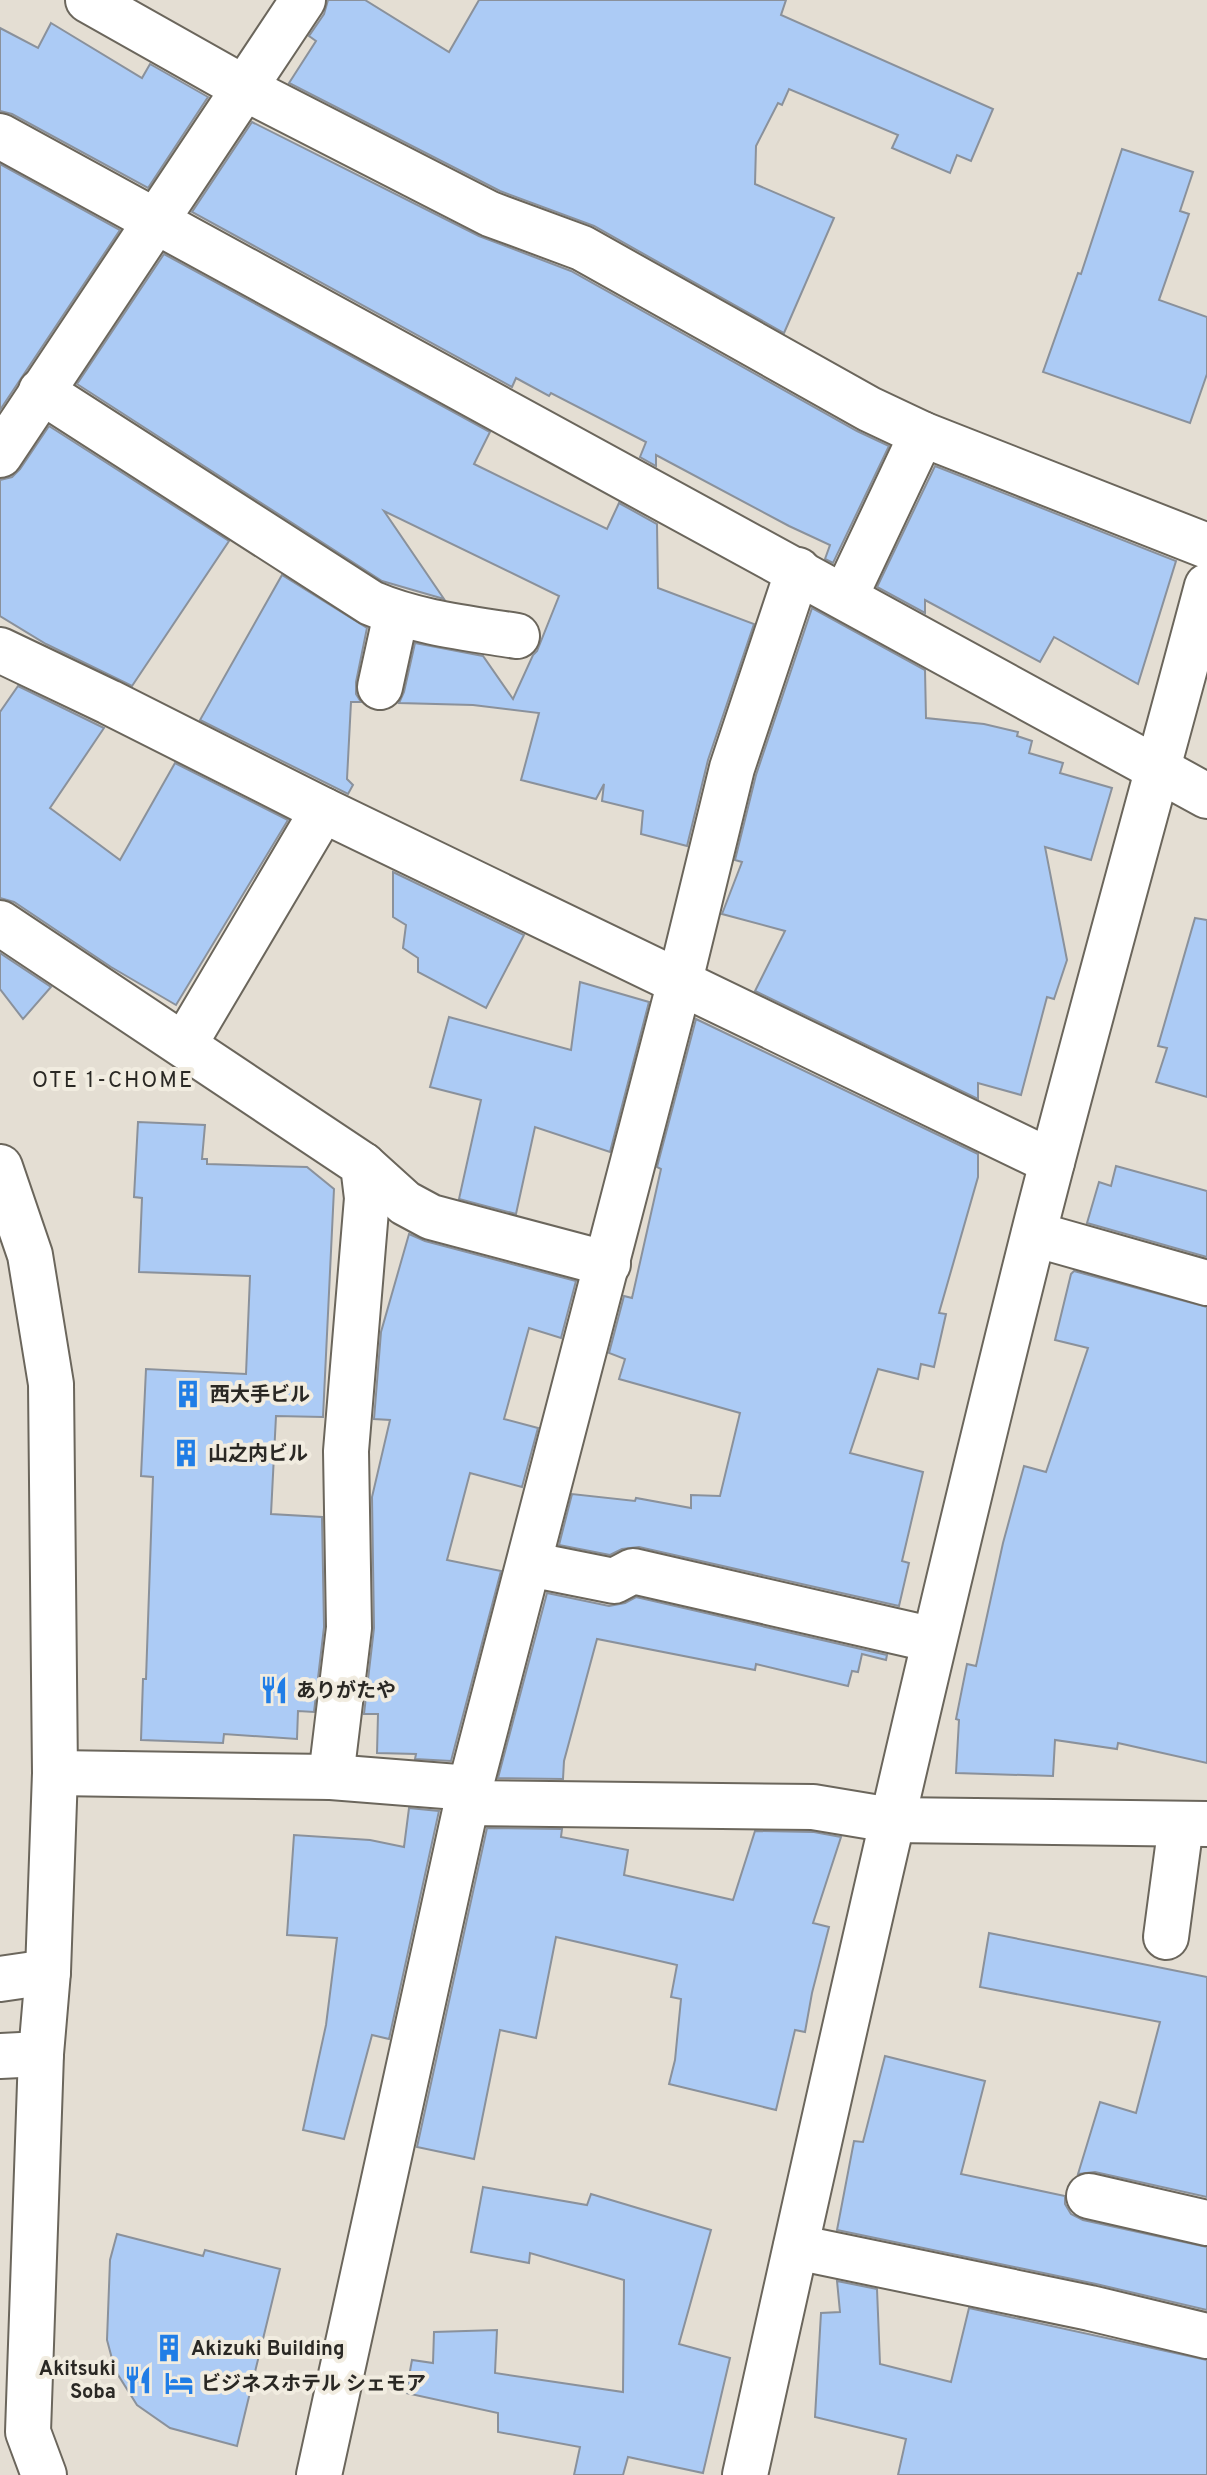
<svg xmlns="http://www.w3.org/2000/svg" width="1207" height="2475" font-family="Overpass,'Noto Sans JP',sans-serif">
<style>
.building{fill:#accbf5;stroke:#8a919b;stroke-width:2}
.lines{fill:none;stroke-linecap:round;stroke-linejoin:round}
.minor-casing{stroke:#6b665c;stroke-width:48}
.minor{stroke:#fff;stroke-width:44}
.labels{text-anchor:middle;stroke-width:8;stroke-linejoin:round;paint-order:stroke}
.poi-label{font-size:20px;font-weight:bold;fill:#2a2824;stroke:#f1ece0;text-anchor:start}
.neighbourhood-label{font-size:22px;letter-spacing:2px;fill:#2a2824;stroke:#f1ece0}
</style>
<rect width="100%" height="100%" fill="#e4ded3"/>
<g class="building">
<path d="M328 0H365L449 52 479 0H786L781 15 993 109 971 161 957 155 950 173 892 148 898 135 789 89 782 105 778 103 756 146 755 184 834 218 784 333 594 226 500 191 289 83 316 41 309 36 324 14Z"/>
<path d="M51 23 142 78 150 64 208 97 148 188 12 114 0 111V28L38 48Z"/>
<path d="M252 122 479 236 571 271 857 431 889 446 833 563 825 559 830 545 789 526 656 455V466L640 457 646 442 551 393 549 396 516 378 512 387 192 212Z"/>
<path d="M1122 149 1193 172 1180 211 1189 214 1159 300 1207 317V374L1190 423 1043 372 1078 273 1081 274Z"/>
<path d="M0 164 120 230 0 410Z"/>
<path d="M164 254 490 432 474 464 607 529 619 503 657 524 658 588 754 624 708 760 687 846 641 834 643 811 602 801 604 784 596 799 521 780 539 713 473 705 399 703 404 692 415 643 483 656 513 699 533 655 537 651 559 596 384 511 444 599 382 581 77 384Z"/>
<path d="M49 426 229 541 132 686 46 644 0 616V480L12 477 20 469Z"/>
<path d="M935 466 1176 561 1138 684 1054 637 1040 662 925 600V613L877 587Z"/>
<path d="M282 575 367 628 356 682V694L361 702H351L347 779 353 785 348 794 200 720Z"/>
<path d="M812 608 925 670 926 718 984 724 1018 732 1017 736 1032 741 1029 753 1063 763 1060 773 1112 788 1091 860 1045 847 1067 960 1054 999 1047 997 1021 1095 978 1083V1099L755 991 785 931 722 914 742 862 735 860 756 775Z"/>
<path d="M18 686 104 728 50 808 120 860 175 763 288 820 176 1005 111 967 14 902 0 898V712Z"/>
<path d="M393 872 524 935 486 1008 418 972V958L403 948 406 925 393 917Z"/>
<path d="M1195 918 1207 920V1097L1156 1082 1167 1048 1158 1046Z"/>
<path d="M0 953 51 987 23 1019 0 989Z"/>
<path d="M580 982 649 1002 610 1152 535 1127 516 1214 459 1199 481 1100 430 1087 449 1017 571 1050Z"/>
<path d="M696 1019 978 1154V1177L939 1313 946 1314 934 1367 921 1364 918 1379 878 1369 850 1453 923 1472 902 1561 909 1563 899 1606 639 1547 622 1549 610 1555 559 1545 572 1494 635 1501 636 1498 691 1508V1495L720 1496 740 1413 619 1379 625 1359 609 1353 624 1296 632 1298 661 1169 657 1167Z"/>
<path d="M138 1122 205 1125 202 1159H207V1164L307 1167 334 1189 323 1417 276 1416 271 1514 322 1517 324 1627 314 1712 298 1711 297 1739 224 1734 223 1743 141 1740 143 1679H146L153 1477 141 1476 146 1369 246 1374 250 1276 139 1272 142 1198 134 1197Z"/>
<path d="M1116 1166 1207 1191V1257L1087 1223 1099 1182 1111 1186Z"/>
<path d="M409 1234 425 1241 576 1281 561 1338 529 1328 504 1419 538 1428 522 1487 470 1473 447 1560 501 1571 451 1761 415 1759 416 1754 377 1753 378 1714H364L374 1628 372 1497 390 1420 374 1419 381 1332Z"/>
<path d="M1074 1271 1207 1307V1763L1118 1743 1117 1749 1055 1740 1053 1776 956 1773 959 1720 956 1719 967 1664 976 1666 1003 1543 1024 1466 1046 1472 1088 1348 1055 1340 1071 1274Z"/>
<path d="M547 1593 609 1606 625 1603 636 1597 887 1655 886 1660 862 1654 858 1672 852 1671 848 1686 756 1664 755 1670 597 1639 564 1761 563 1779 498 1778Z"/>
<path d="M409 1808 439 1811 389 2039 372 2035 344 2139 303 2130 326 2025 337 1938 287 1935 294 1835 370 1840 404 1847Z"/>
<path d="M487 1828 562 1829 561 1837 628 1850 624 1875 733 1900 755 1831 814 1832 841 1837 813 1923 829 1927 812 1993 805 2032 795 2030 776 2110 669 2084 675 2060 681 1999 671 1997 677 1965 556 1937 536 2038 500 2030 474 2159 417 2147Z"/>
<path d="M989 1933 1207 1977V2197L1095 2172 1078 2174 1100 2102 1136 2113 1160 2022 980 1987Z"/>
<path d="M885 2056 985 2081 961 2174 1065 2196V2204L1071 2214 1083 2220 1207 2247V2310L1096 2284 837 2230 854 2141 863 2142Z"/>
<path d="M483 2187 587 2205 591 2194 711 2230 679 2344 730 2358 703 2473 628 2457 623 2475H574L580 2447 498 2432V2413L406 2393 412 2360 433 2363 434 2332 497 2330 495 2373 623 2392 624 2280 530 2253 529 2263 471 2252Z"/>
<path d="M117 2234 203 2256 205 2250 280 2269 237 2446 170 2428 137 2405 115 2370 107 2340 110 2260Z"/>
<path d="M837 2281 877 2289 880 2364 951 2382 969 2308 1207 2360V2475H898L906 2439 815 2417 821 2313 840 2312Z"/>
</g>
<g class="lines">
<defs>
<g id="minor">
<path d="M88 0 244 88 490 214 582 248 869 409 922 434 1207 546"/>
<path d="M0 136 1207 796"/>
<path d="M41 391 371 603C418 623 467 628 517 636"/>
<path d="M0 455 303 0"/>
<path d="M845 597 922 434"/>
<path d="M0 650 109 702 323 810 1052 1162"/>
<path d="M380 687 396 614"/>
<path d="M0 923 363 1165 367 1198 346 1451 349 1628 331 1777"/>
<path d="M184 1045 323 810"/>
<path d="M363 1165 405 1203 431 1217 608 1264"/>
<path d="M0 1167 30 1255 51 1384 55 1773 48 1972 41 2054 28 2432 44 2475"/>
<path d="M1034 1234 1207 1283"/>
<path d="M529 1564 614 1581 633 1571 934 1640"/>
<path d="M55 1773 331 1777 470 1788"/>
<path d="M467 1803 813 1807 891 1820 1207 1824"/>
<path d="M1166 1937 1181 1824"/>
<path d="M0 1979 48 1972"/>
<path d="M0 2056 41 2054"/>
<path d="M1089 2196 1207 2223"/>
<path d="M796 2247 1090 2308 1207 2336"/>
<path d="M319 2475 470 1788 680 981 732 768 798 570"/>
<path d="M745 2475C837 2058 931 1642 1035 1228 1090 1013 1150 800 1207 586"/>
</g>
</defs>
<use href="#minor" class="minor-casing"/>
<use href="#minor" class="minor"/>
</g>
<defs>
<symbol id="building-bare" viewBox="-9 -9 18 18"><path d="M-4-6H4V6H1V3H-1V6H-4ZM-2.5-4.3h1.7v1.8h-1.7ZM.8-4.3h1.7v1.8H.8ZM-2.5-1h1.7V.8h-1.7ZM.8-1h1.7V.8H.8Z" fill="#207de6" stroke="#f1ece0" stroke-width="2.5" paint-order="stroke"/></symbol>
<symbol id="restaurant-bare" viewBox="-9 -9 18 18"><path d="M-5-6h1v4h1v-4h1v4h1v-4h1v5L-1.5 .5V6h-2V.5L-5-1ZM5-6V6H3V1.5H1.5Q1.5-4 5-6Z" fill="#207de6" stroke="#f1ece0" stroke-width="2.5" paint-order="stroke"/></symbol>
<symbol id="hotel-bare" viewBox="-9 -9 18 18"><path d="M-6-4.5h1.5V1H6V5H4.5V3h-9V5H-6ZM-4 0a1.8 1.8 0 1 1 3.6 0ZM.5 0V-2.5h3Q6-2.5 6 0Z" fill="#207de6" stroke="#f1ece0" stroke-width="2.5" paint-order="stroke"/></symbol>
</defs>
<g fill-rule="evenodd">
<use href="#building-bare" x="168" y="1374" width="40" height="40"/>
<use href="#building-bare" x="166" y="1433" width="40" height="40"/>
<use href="#restaurant-bare" x="254" y="1670" width="40" height="40"/>
<use href="#building-bare" x="149" y="2328" width="40" height="40"/>
<use href="#restaurant-bare" x="118" y="2360" width="40" height="40"/>
<use href="#hotel-bare" x="159" y="2363" width="40" height="40"/>
</g>
<g class="labels">
<g class="poi-label">
<text x="210" y="1401">西大手ビル</text>
<text x="208" y="1460">山之内ビル</text>
<text x="296" y="1697">ありがたや</text>
<text x="191" y="2355">Akizuki Building</text>
<text x="116" y="2375" text-anchor="end">Akitsuki<tspan x="116" dy="23">Soba</tspan></text>
<text x="201" y="2390">ビジネスホテル シェモア</text>
</g>
<g class="neighbourhood-label">
<text x="113" y="1087">OTE 1-CHOME</text>
</g>
</g>
</svg>
